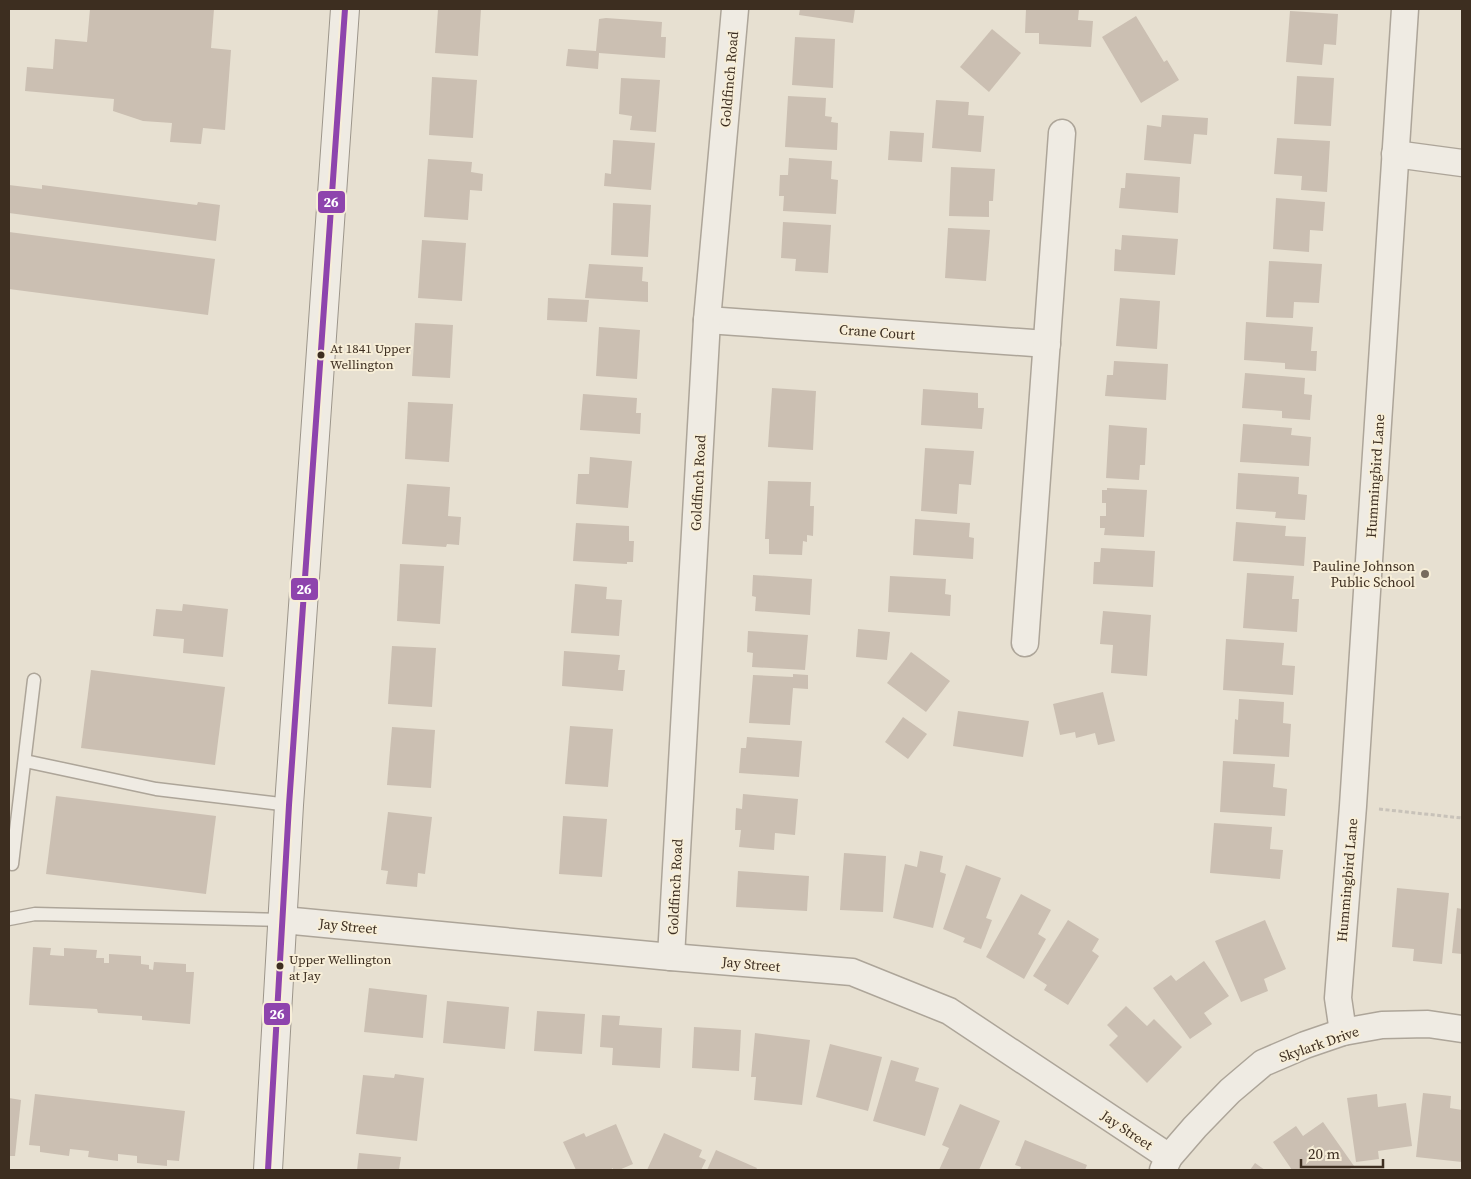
<svg xmlns="http://www.w3.org/2000/svg" width="1471" height="1179" font-family="'Source Serif 4',serif">
<style>
.building{fill:#cbbfb2}
.lines{fill:none;stroke-linecap:round;stroke-linejoin:round}
.service-casing{stroke:#ada599;stroke-width:15}
.minor-casing{stroke:#ada599;stroke-width:29}
.secondary-casing{stroke:#9c958a;stroke-width:30}
.path{stroke:#c8c2b9;stroke-width:3;stroke-dasharray:4 2.5;stroke-linecap:butt}
.service{stroke:#efebe3;stroke-width:12}
.minor{stroke:#efebe3;stroke-width:26}
.secondary{stroke:#efebe3;stroke-width:28}
.bus-1-casing{stroke:#f7eed8;stroke-width:10}
.bus-1{stroke:#8e44ad;stroke-width:6}
.bus-dot{fill:#3d2e20;stroke:#f7eed8;stroke-width:2}
.poi-dot{fill:#786c5e;stroke:#f7eed8;stroke-width:2}
.labels{text-anchor:middle;stroke-width:4;stroke-linejoin:round;paint-order:stroke}
.bus-label{font-size:13px;fill:#3d2e20;stroke:#f7eed8;text-anchor:start}
.street-label{font-size:14px;fill:#3d2e20;stroke:#f7eed8}
.poi-label{font-size:14px;fill:#3d2e20;stroke:#f7eed8;text-anchor:end}
.line-badge{stroke:#f7eed8;stroke-width:2}
.badge-label{font-size:14px;text-anchor:middle;font-weight:bold;fill:#fff}
</style>
<rect width="100%" height="100%" fill="#e7e0d1"/>
<g class="building">
<path d="M90 9H214L211 48 231 50 225 130 203 128 201 144 170 142 172 123 143 121 113 111 114 99 25 91 27 67 53 69 55 39 87 42Z"/>
<path d="M438 9H481L478 56 435 53Z"/>
<path d="M800 9H855L853 23 799 15Z"/>
<path d="M1026 9H1079L1078 20 1093 21 1091 47 1039 44V33H1025Z"/>
<path d="M1290 11 1338 14 1336 45 1324 44 1322 65 1286 62Z"/>
<path d="M1136 16 1164 62 1167 60 1179 80 1141 103 1102 37Z"/>
<path d="M606 18 662 22 661 37H666L665 58 599 53 598 69 566 66 568 49 596 51 599 19Z"/>
<path d="M992 29 1021 53 989 92 960 67Z"/>
<path d="M795 37 835 39 833 88 792 85Z"/>
<path d="M1297 76 1334 78 1331 126 1294 124Z"/>
<path d="M432 77 477 80 473 138 429 135Z"/>
<path d="M621 78 660 80 656 132 630 130 632 116 619 114Z"/>
<path d="M788 96 826 98 825 116 832 117 831 122 838 123 837 150 785 147Z"/>
<path d="M936 100 969 102 968 115 984 116 981 152 932 148Z"/>
<path d="M1162 115 1208 118 1207 135 1194 134 1191 164 1144 160 1147 125 1161 127Z"/>
<path d="M890 131 924 133 922 162 888 160Z"/>
<path d="M1277 138 1330 141 1327 192 1301 190 1302 176 1274 174Z"/>
<path d="M613 140 655 143 651 190 604 186 605 173 611 174Z"/>
<path d="M789 158 832 161 831 179 838 180 836 214 783 211 784 196H779L780 175H788Z"/>
<path d="M428 159 472 162 471 172 483 174 482 191 470 190 468 220 424 217Z"/>
<path d="M951 167 995 169 993 201H989V217L949 216Z"/>
<path d="M1126 173 1180 177 1178 213 1119 208 1121 188H1125Z"/>
<path d="M9 185 42 189V185L197 205 198 202 220 205 216 241 9 213Z"/>
<path d="M1276 198 1325 202 1323 231 1310 230 1309 252 1273 249Z"/>
<path d="M613 203 651 205 648 257 611 255Z"/>
<path d="M783 222 831 225 828 273 795 271 796 259 781 258Z"/>
<path d="M948 228 990 230 986 281 945 278Z"/>
<path d="M9 232 215 259 208 315 9 289Z"/>
<path d="M1122 235 1178 239 1175 275 1114 271 1115 249 1121 250Z"/>
<path d="M422 240 466 243 462 301 418 298Z"/>
<path d="M1269 261 1322 264 1319 303 1294 302 1293 318 1266 317Z"/>
<path d="M589 264 643 267 642 281 648 282V302L585 298Z"/>
<path d="M548 298 589 300 587 322 547 320Z"/>
<path d="M1120 298 1160 301 1157 349 1116 346Z"/>
<path d="M1246 322 1313 327 1311 351H1317L1316 371 1285 369V363L1244 360Z"/>
<path d="M415 323 453 325 450 378 412 376Z"/>
<path d="M599 327 640 330 637 379 596 376Z"/>
<path d="M1114 361 1168 364 1166 400 1105 396 1107 375H1113Z"/>
<path d="M1245 373 1305 378 1304 394 1312 395 1310 420 1282 418V411L1242 408Z"/>
<path d="M772 388 816 391 813 450 768 447Z"/>
<path d="M923 389 978 393V408H984L982 429 921 425Z"/>
<path d="M583 394 637 398 636 413H641L640 434 580 430Z"/>
<path d="M408 402 453 404 449 462 405 459Z"/>
<path d="M1243 424 1292 428 1291 435 1311 437 1309 466 1240 462Z"/>
<path d="M1109 425 1147 428 1145 465H1140L1139 480 1106 478Z"/>
<path d="M925 448 974 451 971 485 959 484 957 514 921 511Z"/>
<path d="M590 457 632 461 628 508 576 504 578 474H589Z"/>
<path d="M1238 473 1299 477 1298 494 1307 495 1305 520 1275 518 1276 512 1236 509Z"/>
<path d="M768 481 811 482 810 506H814L813 536 807 535V542L803 541 802 555 769 554V539H765Z"/>
<path d="M407 484 450 487 448 516 461 517 459 545 447 544 446 547 402 544Z"/>
<path d="M1107 488 1147 490 1144 537 1104 535 1105 528H1100V516H1106V503H1102V490H1107Z"/>
<path d="M915 519 970 523 969 537 974 538 973 559 913 555Z"/>
<path d="M1236 522 1286 526 1285 536 1306 537 1304 566 1233 561Z"/>
<path d="M576 523 629 526V541H634L633 562H627V564L573 561Z"/>
<path d="M1101 548 1155 551 1153 587 1093 584 1094 562H1100Z"/>
<path d="M400 564 444 566 440 624 397 621Z"/>
<path d="M1247 573 1294 576 1292 599H1299L1297 632 1243 628Z"/>
<path d="M753 575 812 579 810 615 755 611 756 597 752 596Z"/>
<path d="M890 576 946 579 945 594 951 595 950 616 888 612Z"/>
<path d="M575 584 607 587 606 599 622 600 619 636 571 633Z"/>
<path d="M183 604 228 609 223 657 183 653 184 639 153 636 156 609 182 611Z"/>
<path d="M1103 611 1151 615 1147 676 1111 673 1113 645 1100 644Z"/>
<path d="M858 629 890 632 887 660 856 657Z"/>
<path d="M748 631 808 635 805 670 752 667 753 653 747 652Z"/>
<path d="M1226 639 1284 643 1282 665 1295 666 1293 695 1223 690Z"/>
<path d="M392 646 436 648 432 707 388 704Z"/>
<path d="M564 651 620 655 618 670H625L623 691 562 686Z"/>
<path d="M911 652 950 681 926 712 887 683Z"/>
<path d="M91 670 225 687 215 765 81 748Z"/>
<path d="M793 674 808 675V689L793 688 790 725 749 723 753 675 793 677Z"/>
<path d="M1103 692 1115 741 1098 745 1095 733 1076 738 1075 732 1060 735 1053 704Z"/>
<path d="M1239 699 1284 702 1283 723 1291 724 1289 757 1233 754 1235 719 1238 720Z"/>
<path d="M958 711 1029 721 1023 757 953 746Z"/>
<path d="M903 717 927 734 908 759 885 742Z"/>
<path d="M570 726 613 729 608 787 565 784Z"/>
<path d="M392 727 435 730 431 788 387 785Z"/>
<path d="M747 737 802 741 799 777 739 773 741 748H746Z"/>
<path d="M1223 761 1275 764 1273 787 1287 789 1285 816 1220 812Z"/>
<path d="M743 794 798 799 795 835 775 833 774 850 739 847 741 830H735L736 808 742 809Z"/>
<path d="M56 796 216 816 206 894 46 874Z"/>
<path d="M388 812 432 817 425 874 418 873 417 887 386 884 388 871 381 870Z"/>
<path d="M563 816 607 819 602 877 559 874Z"/>
<path d="M1214 823 1272 827 1270 849 1283 850 1280 879 1210 873Z"/>
<path d="M920 851 943 856 940 872 946 874 933 928 893 918 905 864 917 867Z"/>
<path d="M844 853 886 856 883 912 840 910Z"/>
<path d="M966 865 1001 878 986 918 992 920 981 949 963 942 965 938 943 929Z"/>
<path d="M738 871 809 876 807 911 736 907Z"/>
<path d="M1397 888 1449 893 1442 964 1413 961 1414 949 1392 947Z"/>
<path d="M1021 894 1051 910 1038 934 1046 939 1024 979 986 957Z"/>
<path d="M1457 908 1462 909V954L1452 953Z"/>
<path d="M1068 920 1099 939 1092 951 1099 956 1068 1005 1044 990 1047 985 1033 976Z"/>
<path d="M1265 920 1286 969 1264 979 1268 991 1241 1002 1215 941Z"/>
<path d="M33 947 51 948 50 955 64 956V948L97 950 96 958H104V963H109V954L141 956V964L149 965V969L153 970 154 962 186 964V972H194L190 1024 142 1020V1016L98 1013 97 1009 29 1005Z"/>
<path d="M1204 961 1229 996 1204 1013 1212 1024 1190 1039 1153 988 1171 975 1176 981Z"/>
<path d="M369 988 427 995 423 1038 364 1032Z"/>
<path d="M447 1001 509 1007 505 1049 443 1043Z"/>
<path d="M1126 1006 1147 1026 1154 1019 1182 1047 1147 1083 1109 1045 1118 1036 1107 1025Z"/>
<path d="M537 1011 585 1014 582 1054 534 1051Z"/>
<path d="M602 1015 620 1016 619 1025 662 1028 660 1068 612 1065 613 1048 600 1047Z"/>
<path d="M694 1027 741 1030 739 1071 692 1068Z"/>
<path d="M755 1033 810 1040 802 1105 754 1100 756 1077H751Z"/>
<path d="M830 1044 882 1057 868 1111 816 1097Z"/>
<path d="M891 1060 919 1068 915 1081 939 1088 925 1136 873 1121Z"/>
<path d="M395 1074 424 1078 417 1141 356 1134 363 1075 394 1078Z"/>
<path d="M1423 1093 1451 1096 1450 1108 1462 1110V1162L1416 1157Z"/>
<path d="M35 1094 185 1111 179 1161 167 1160V1166L137 1163V1156L118 1154V1161L88 1157 89 1151 70 1149 69 1156 40 1152V1146L29 1145Z"/>
<path d="M1377 1094 1378 1107 1406 1103 1412 1146 1378 1151 1379 1159 1356 1162 1347 1098Z"/>
<path d="M9 1098 21 1100 15 1156H9Z"/>
<path d="M960 1104 1000 1121 979 1170H939L949 1148 942 1145Z"/>
<path d="M1323 1122 1354 1166 1348 1170H1292L1273 1142 1296 1126 1303 1136Z"/>
<path d="M616 1124 633 1164 619 1170H613V1168L610 1170H576L563 1142 584 1133 586 1137Z"/>
<path d="M664 1133 702 1150 699 1157 706 1160 701 1170H647Z"/>
<path d="M1025 1140 1087 1165 1085 1170H1020L1021 1167 1015 1165Z"/>
<path d="M716 1150 757 1168 756 1170H707Z"/>
<path d="M359 1153 401 1157 399 1170H357Z"/>
<path d="M1255 1163 1265 1170H1250Z"/>
</g>
<g class="lines">
<defs>
<g id="service">
<path d="M25 761 156 789 289 805"/>
<path d="M12 864 34 680"/>
<path d="M9 919 35 914 283 920"/>
</g>
<g id="minor">
<path d="M1395 154 1462 163"/>
<path d="M707 320 1047 344"/>
<path d="M1025 643 1062 133"/>
<path d="M283 920 671 957 852 972 949 1011 1169 1157"/>
<path d="M671 957 707 320 735 9"/>
<path d="M1343 1032 1338 998 1353 806 1405 9"/>
<path d="M1163 1170 1169 1157 1195 1127 1230 1091 1263 1063 1305 1045 1343 1032 1382 1025 1428 1024 1462 1029"/>
</g>
<path id="secondary" d="M268 1170 289 805 345 9"/>
</defs>
<use href="#service" class="service-casing"/>
<use href="#minor" class="minor-casing"/>
<use href="#secondary" class="secondary-casing"/>
<path class="path" d="M1379 809 1462 818"/>
<use href="#service" class="service"/>
<use href="#minor" class="minor"/>
<use href="#secondary" class="secondary"/>
<defs>
<path id="bus-1" d="M268 1170 289 805 345 9"/>
</defs>
<use href="#bus-1" class="bus-1-casing"/>
<use href="#bus-1" class="bus-1"/>
</g>
<g class="bus-dot">
<circle cx="321" cy="355" r="4.5"/>
<circle cx="280" cy="966" r="4.5"/>
</g>
<circle class="poi-dot" cx="1425" cy="574" r="5"/>
<g class="labels">
<g class="bus-label">
<text x="330" y="353">At 1841 Upper<tspan x="330" dy="16">Wellington</tspan></text>
<text x="289" y="964">Upper Wellington<tspan x="289" dy="16">at Jay</tspan></text>
</g>
<g class="street-label">
<text transform="translate(729 79) rotate(-85)" y="5">Goldfinch Road</text>
<text transform="translate(877 332) rotate(4)" y="5">Crane Court</text>
<text transform="translate(1375 476) rotate(-86)" y="5">Hummingbird Lane</text>
<text transform="translate(698 483) rotate(-87)" y="5">Goldfinch Road</text>
<text transform="translate(1347 880) rotate(-85)" y="5">Hummingbird Lane</text>
<text transform="translate(675 887) rotate(-87)" y="5">Goldfinch Road</text>
<text transform="translate(348 926) rotate(6)" y="5">Jay Street</text>
<text transform="translate(751 964) rotate(5)" y="5">Jay Street</text>
<text transform="translate(1319 1044) rotate(-19)" y="5">Skylark Drive</text>
<text transform="translate(1127 1130) rotate(34)" y="5">Jay Street</text>
</g>
<g class="poi-label">
<text x="1415" y="571">Pauline Johnson<tspan x="1415" dy="16">Public School</tspan></text>
</g>
</g>
<g class="line-badge">
<rect x="317" y="190" width="29" height="24" rx="5" fill="#8e44ad"/>
<rect x="290" y="577" width="29" height="24" rx="5" fill="#8e44ad"/>
<rect x="263" y="1002" width="28" height="24" rx="5" fill="#8e44ad"/>
</g>
<g class="badge-label">
<text x="331" y="207">26</text>
<text x="304" y="594">26</text>
<text x="277" y="1019">26</text>
</g>
<rect width="1471" height="1179" fill="none" stroke="#3d2e20" stroke-width="20"/>
<path d="M1301 1159v8h82v-8" fill="none" stroke="#3d2e20" stroke-width="2.5"/>
<text x="1308" y="1159" font-size="15" fill="#3d2e20" stroke="#f7eed8" stroke-width="4" paint-order="stroke">20 m</text>
</svg>
